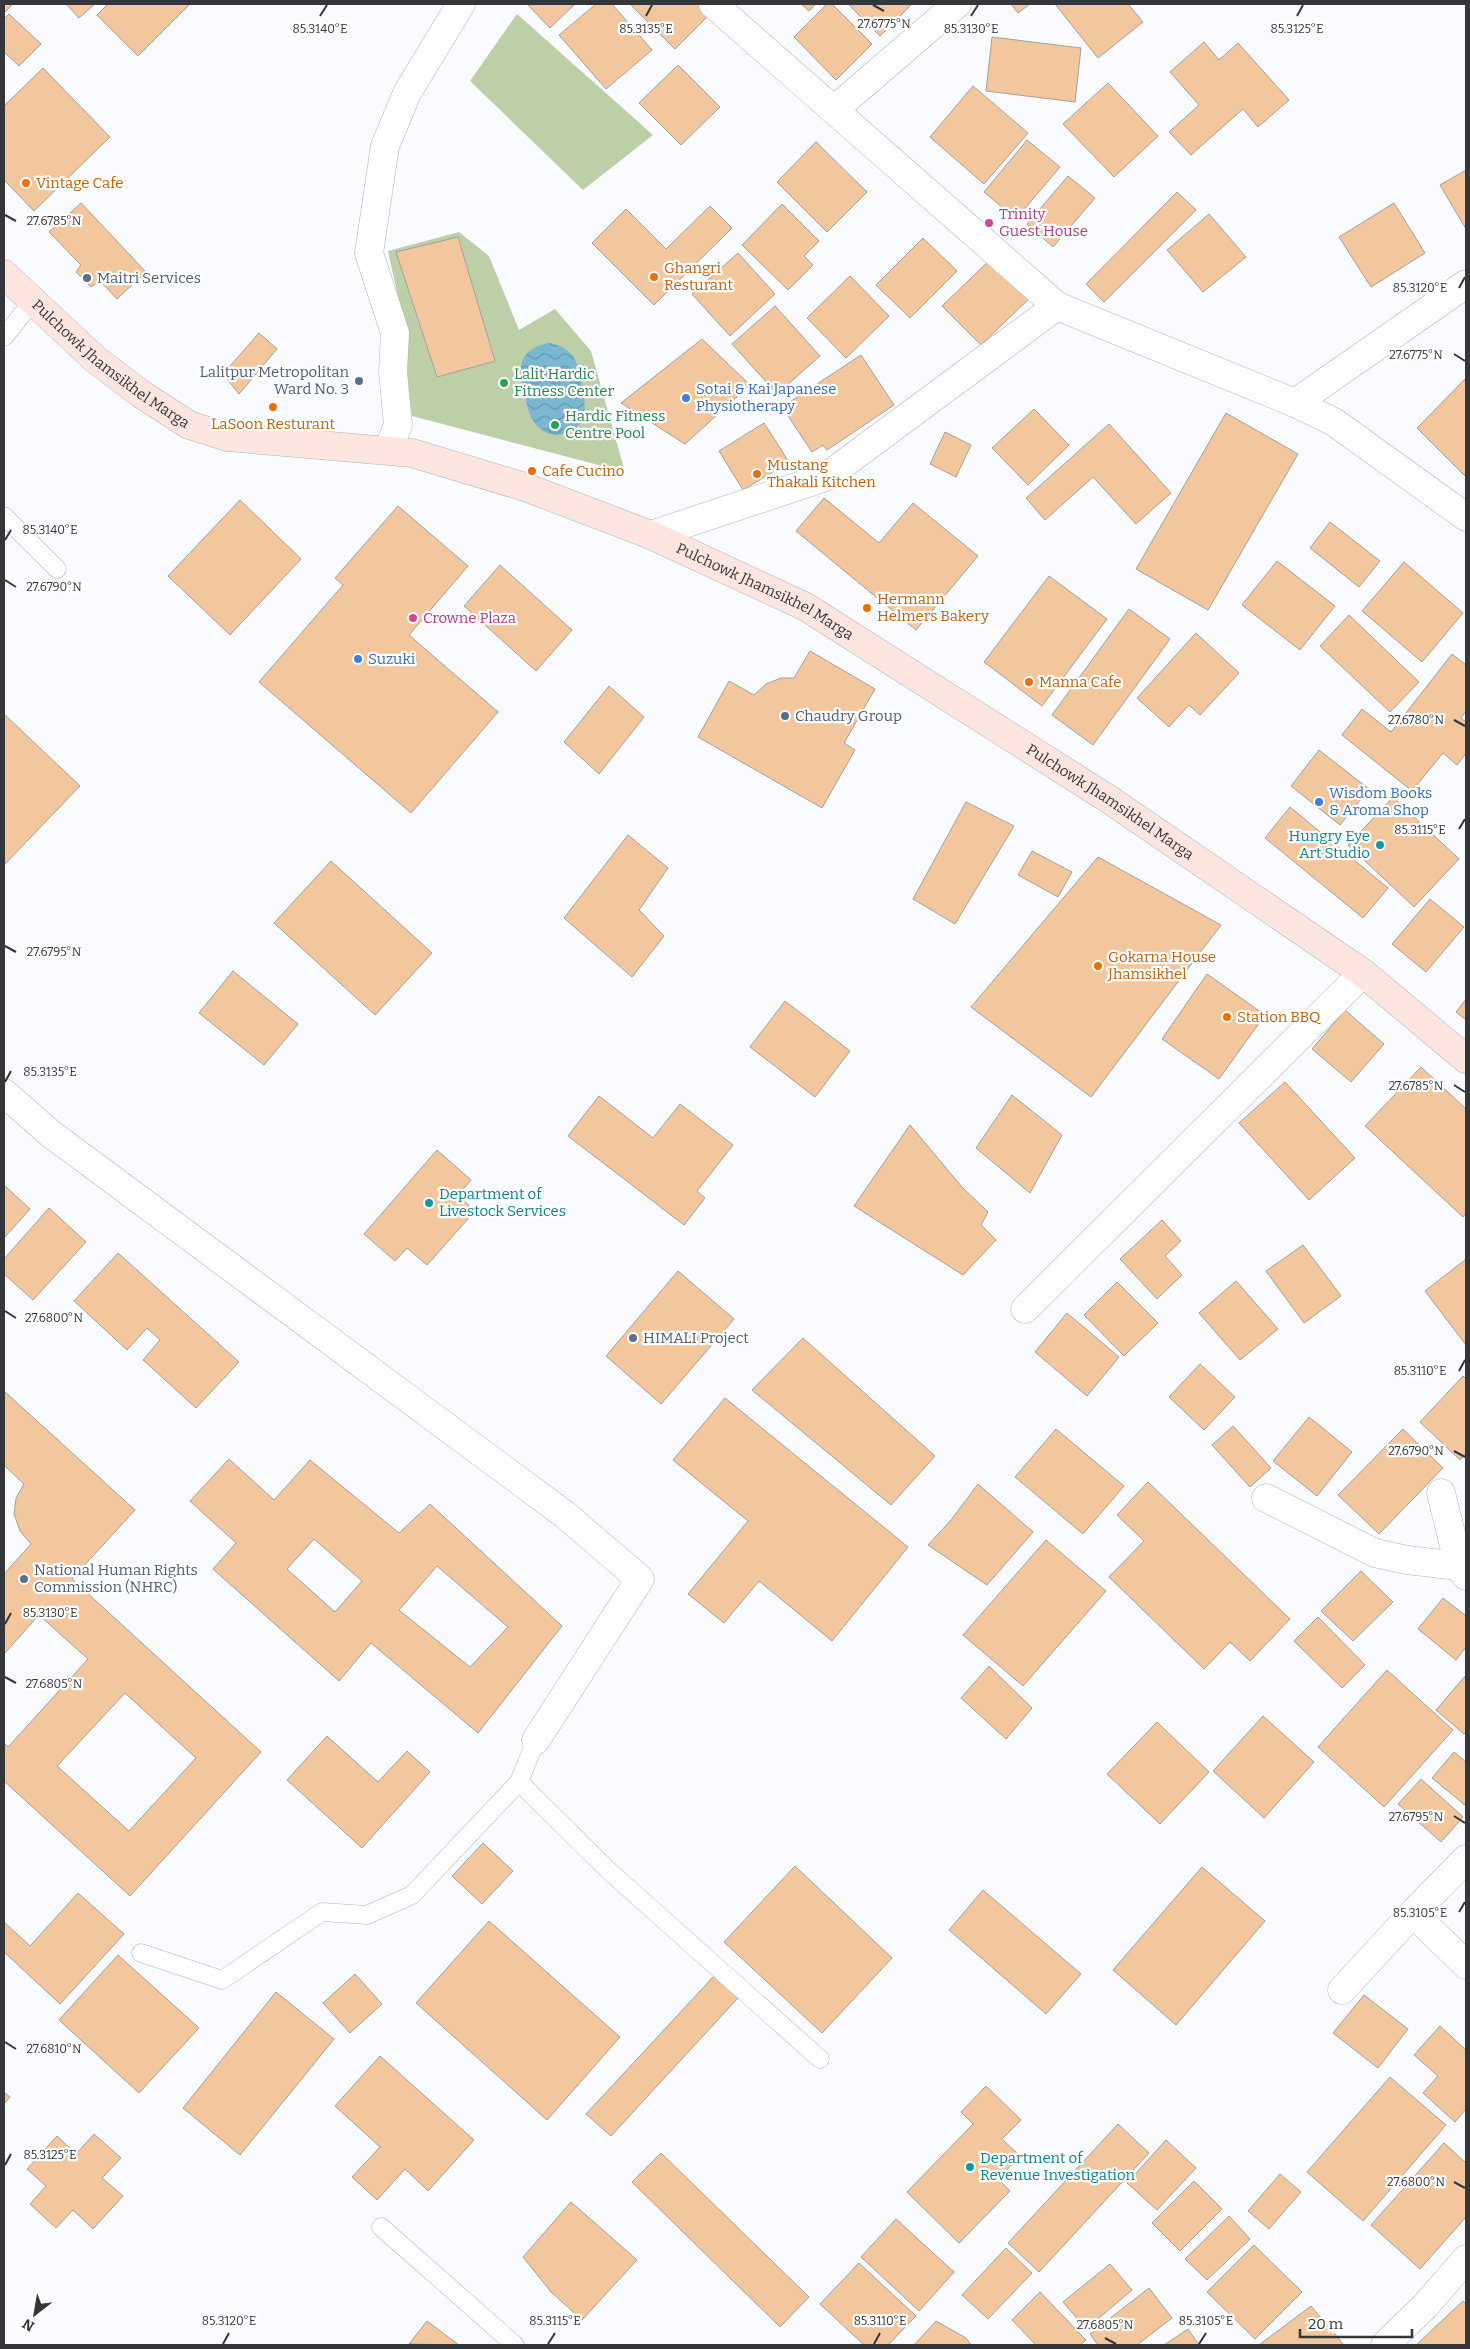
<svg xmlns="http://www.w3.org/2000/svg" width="1470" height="2349" font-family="Bitter,serif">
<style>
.pitch{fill:#bdcfa7}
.water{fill:url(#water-waves)}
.building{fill:#f3c79d;stroke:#a6a09b;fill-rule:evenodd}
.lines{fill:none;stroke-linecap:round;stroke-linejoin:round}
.service-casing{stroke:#b1b3ba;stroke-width:19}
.minor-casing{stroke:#b1b3ba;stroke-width:29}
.secondary-casing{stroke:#b1b3ba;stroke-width:29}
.service{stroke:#fff;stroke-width:18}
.minor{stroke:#fff;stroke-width:28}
.secondary{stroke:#fde6df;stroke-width:28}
.ticks{fill:none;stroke:#353639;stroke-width:2}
.food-dot{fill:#e8710a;stroke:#fff;stroke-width:2}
.hotel-dot{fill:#d1479c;stroke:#fff;stroke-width:2}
.service-dot{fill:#5c6f8a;stroke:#fff;stroke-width:2}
.leisure-dot{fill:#2e9e5b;stroke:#fff;stroke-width:2}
.shop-dot{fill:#3f7fe0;stroke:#fff;stroke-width:2}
.culture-dot{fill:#0f9aa8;stroke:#fff;stroke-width:2}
.labels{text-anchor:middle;stroke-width:4.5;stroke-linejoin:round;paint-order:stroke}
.food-label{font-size:15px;fill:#c56008;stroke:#fff;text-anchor:start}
.hotel-label{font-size:15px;fill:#b23c85;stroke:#fff;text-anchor:start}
.service-label{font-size:15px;fill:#4e5e75;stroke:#fff;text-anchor:start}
.street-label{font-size:15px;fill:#353639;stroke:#fff}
.leisure-label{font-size:15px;fill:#27864d;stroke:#fff;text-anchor:start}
.shop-label{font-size:15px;fill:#366cbe;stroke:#fff;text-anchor:start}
.culture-label{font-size:15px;fill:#0d838f;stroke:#fff;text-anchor:start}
.ticks-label{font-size:12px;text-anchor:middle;fill:#353639;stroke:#fff;stroke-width:4.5;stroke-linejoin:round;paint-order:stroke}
</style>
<defs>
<pattern id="water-waves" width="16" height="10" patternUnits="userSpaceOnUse" patternTransform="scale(1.25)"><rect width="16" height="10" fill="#7ab7d3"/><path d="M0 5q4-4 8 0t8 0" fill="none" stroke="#6596ac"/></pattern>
</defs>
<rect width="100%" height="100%" fill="#f9fbff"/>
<g class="pitch">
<path d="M517 14 653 135 583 190 470 81Z"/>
<path d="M459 232 489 256 519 330 555 309 591 351 625 472 412 416 397 292 388 251Z"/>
</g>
<path class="water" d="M550 343C559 345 567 348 573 356 581 367 589 409 582 421 571 438 545 440 534 422 528 414 527 403 524 394 517 367 519 348 550 343Z"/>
<g class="building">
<path d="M4 4H13L4 13Z"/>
<path d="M66 4H95L79 18Z"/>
<path d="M108 4H190L138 56 97 15Z"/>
<path d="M527 4H575L550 28Z"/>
<path d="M596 4H612L652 50 606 89 559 35Z"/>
<path d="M630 4H702L711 13 675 49Z"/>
<path d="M801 4H816L809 11Z"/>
<path d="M827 4H832L872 44 836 80 794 37Z"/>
<path d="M848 4H912L880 36Z"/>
<path d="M1011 4H1030L1018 13Z"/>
<path d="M1055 4H1128L1143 22 1098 58Z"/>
<path d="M9 14 41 44 19 66 4 52V19Z"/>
<path d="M992 37 1081 48 1075 102 986 91Z"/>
<path d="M1204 42 1219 60 1238 43 1289 100 1258 127 1243 109 1191 155 1169 132 1199 105 1170 72Z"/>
<path d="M678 65 720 107 681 145 639 103Z"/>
<path d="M43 68 110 137 34 211 4 180V106Z"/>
<path d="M1108 83 1158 136 1114 177 1063 124Z"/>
<path d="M973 86 1028 133 984 184 930 137Z"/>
<path d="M1027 140 1060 167 1016 219 984 192Z"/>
<path d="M816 142 867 192 827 232 777 182Z"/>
<path d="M1466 170V229L1440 185Z"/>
<path d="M1068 176 1095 198 1053 247 1027 224Z"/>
<path d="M1177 192 1196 210 1104 302 1086 284Z"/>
<path d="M81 203 146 272 117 299 100 281 91 287 76 272 81 265 49 232Z"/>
<path d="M1394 203 1425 253 1371 287 1339 237Z"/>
<path d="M782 204 819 241 804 256 813 265 788 290 742 245Z"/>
<path d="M710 206 732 228 654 305 592 243 626 209 666 249Z"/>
<path d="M1209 214 1246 257 1203 292 1167 250Z"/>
<path d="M458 237 495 361 437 377 396 252Z"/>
<path d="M923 238 957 271 910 318 876 285Z"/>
<path d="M738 253 775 294 730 336 692 294Z"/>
<path d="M995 255 1033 295 981 345 942 306Z"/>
<path d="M850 276 889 316 846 358 807 318Z"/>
<path d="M775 306 820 356 777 394 732 344Z"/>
<path d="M259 333 277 349 239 394 223 374Z"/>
<path d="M702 339 750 385 685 444 621 403Z"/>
<path d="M861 355 894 405 827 450 823 445 812 452 782 407Z"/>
<path d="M1465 379 1466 381V477L1417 428Z"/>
<path d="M1034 409 1069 445 1028 485 992 448Z"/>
<path d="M1226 413 1298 454 1208 610 1136 569Z"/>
<path d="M764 423 789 462 743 490 719 451Z"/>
<path d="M1109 424 1171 493 1136 524 1093 477 1045 520 1026 498Z"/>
<path d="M945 432 971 445 956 477 930 464Z"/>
<path d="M824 498 879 543 913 503 978 556 916 630 796 531Z"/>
<path d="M240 500 301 559 230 635 168 576Z"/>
<path d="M398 506 468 566 409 635 498 712 411 813 259 682 343 585 335 578Z"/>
<path d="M1330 522 1380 561 1359 587 1310 548Z"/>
<path d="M1277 561 1335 606 1300 650 1242 605Z"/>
<path d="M1404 562 1463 613 1422 662 1362 611Z"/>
<path d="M500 565 572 630 536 671 464 606Z"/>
<path d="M1049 576 1107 619 1042 706 984 662Z"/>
<path d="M1129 609 1170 639 1093 745 1052 715Z"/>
<path d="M1349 615 1419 682 1390 712 1320 646Z"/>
<path d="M1196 633 1239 673 1200 715 1189 705 1169 727 1137 698Z"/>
<path d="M810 651 875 689 844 743 855 750 822 808 698 737 729 681 754 695 766 684 781 678H794Z"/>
<path d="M1452 654 1466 665V711L1461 718 1466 722V753L1457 765 1443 753 1412 791 1342 735 1362 709 1391 732Z"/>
<path d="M609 686 644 717 599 774 564 742Z"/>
<path d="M4 714 80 786 4 865Z"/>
<path d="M1319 750 1369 789 1340 825 1291 786Z"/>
<path d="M1393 797 1459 859 1414 907 1348 845Z"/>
<path d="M966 802 1014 826 955 924 913 899Z"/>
<path d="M1290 807 1388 888 1363 918 1265 838Z"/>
<path d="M628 835 668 868 639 910 664 936 632 977 564 918Z"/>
<path d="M1032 851 1072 872 1058 897 1018 875Z"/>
<path d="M1098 857 1221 925 1091 1097 971 1007Z"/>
<path d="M331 861 432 953 375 1015 274 923Z"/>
<path d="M1430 899 1464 927 1426 972 1392 944Z"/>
<path d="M233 971 298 1024 264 1065 199 1013Z"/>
<path d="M1207 974 1265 1015 1219 1079 1162 1039Z"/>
<path d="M1466 999V1020L1456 1012Z"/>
<path d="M785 1001 850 1051 815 1097 750 1047Z"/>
<path d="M1345 1010 1384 1044 1351 1082 1312 1049Z"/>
<path d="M1421 1067 1466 1109V1213L1463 1217 1365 1126Z"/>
<path d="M1285 1082 1355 1158 1309 1200 1239 1123Z"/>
<path d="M1012 1095 1062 1135 1030 1193 976 1148Z"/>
<path d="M599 1096 653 1138 680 1104 733 1145 697 1191 705 1198 684 1225 568 1136Z"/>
<path d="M910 1125 962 1187 988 1212 981 1225 996 1240 963 1275 854 1206Z"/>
<path d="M437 1150 471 1180 458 1195 475 1211 427 1265 407 1248 395 1261 364 1234Z"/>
<path d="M4 1185 30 1209 4 1238Z"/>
<path d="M49 1208 86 1242 33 1300 4 1274V1259Z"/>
<path d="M1162 1220 1181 1241 1165 1256 1182 1275 1157 1299 1120 1259Z"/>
<path d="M1303 1245 1341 1296 1304 1323 1266 1271Z"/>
<path d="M118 1253 239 1362 196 1408 143 1360 160 1340 147 1328 127 1350 74 1301Z"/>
<path d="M1466 1259V1345L1425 1291Z"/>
<path d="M678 1271 734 1319 661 1404 606 1356Z"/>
<path d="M1236 1281 1278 1329 1240 1360 1199 1313Z"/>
<path d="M1117 1282 1158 1323 1124 1356 1084 1315Z"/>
<path d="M1067 1313 1119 1357 1087 1396 1035 1352Z"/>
<path d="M803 1338 935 1456 891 1505 752 1390Z"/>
<path d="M1200 1364 1235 1397 1204 1430 1169 1397Z"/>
<path d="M1463 1376 1466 1379V1453L1460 1460 1420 1422Z"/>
<path d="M4 1391 135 1510 72 1579 261 1752 130 1896 4 1781V1743L8 1747 88 1659 39 1615 4 1654V1574L31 1544 20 1531 14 1514 16 1498 24 1484 4 1465ZM125 1693 196 1758 129 1831 57 1766Z"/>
<path d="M725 1398 908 1547 832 1641 759 1581 724 1623 688 1594 748 1521 673 1460Z"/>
<path d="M1309 1417 1352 1452 1317 1496 1273 1461Z"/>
<path d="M1233 1426 1271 1468 1250 1487 1212 1445Z"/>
<path d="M1056 1429 1124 1486 1083 1534 1015 1477Z"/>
<path d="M1403 1429 1443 1468 1379 1534 1338 1495Z"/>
<path d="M229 1459 274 1500 310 1460 399 1533 430 1504 562 1626 478 1733 371 1643 339 1681 213 1569 236 1543 190 1501ZM314 1539 362 1581 335 1612 287 1569ZM437 1566 508 1627 470 1667 399 1610Z"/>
<path d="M1148 1482 1290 1619 1250 1661 1230 1642 1204 1669 1109 1577 1144 1541 1117 1515Z"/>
<path d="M978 1484 1033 1532 987 1585 928 1545 951 1520Z"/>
<path d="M1046 1540 1106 1591 1023 1686 963 1635Z"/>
<path d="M1361 1571 1393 1602 1353 1641 1321 1611Z"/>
<path d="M1443 1598 1466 1616V1647L1456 1660 1418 1629Z"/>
<path d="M1318 1617 1365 1665 1342 1688 1294 1641Z"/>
<path d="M989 1666 1032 1708 1006 1739 961 1698Z"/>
<path d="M1387 1670 1453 1730 1384 1807 1318 1747Z"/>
<path d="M1466 1675V1732L1464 1734 1436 1710Z"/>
<path d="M1263 1716 1314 1762 1264 1818 1213 1771Z"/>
<path d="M1157 1722 1209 1772 1160 1824 1107 1774Z"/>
<path d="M327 1736 378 1782 407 1751 430 1772 362 1848 287 1780Z"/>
<path d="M1454 1752 1466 1762V1806L1432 1778Z"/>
<path d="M1421 1779 1463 1817 1441 1842 1398 1804Z"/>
<path d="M483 1843 513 1871 482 1904 452 1876Z"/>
<path d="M795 1866 892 1958 822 2033 724 1942Z"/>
<path d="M1202 1867 1265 1921 1176 2025 1113 1970Z"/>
<path d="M983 1890 1081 1974 1046 2014 949 1930Z"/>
<path d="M78 1893 124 1934 60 2004 4 1952V1922L30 1946Z"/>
<path d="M489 1921 620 2037 547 2120 416 2003Z"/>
<path d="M118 1955 199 2028 139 2093 59 2020Z"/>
<path d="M355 1974 382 2004 350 2033 323 2003Z"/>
<path d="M714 1976 738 1998 611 2136 586 2114Z"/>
<path d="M276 1992 334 2039 240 2155 183 2108Z"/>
<path d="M1364 1995 1408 2029 1378 2068 1333 2033Z"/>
<path d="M1440 2026 1466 2050V2109L1455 2122 1423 2093 1438 2076 1414 2055Z"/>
<path d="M380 2056 474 2140 428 2191 405 2169 377 2200 352 2177 380 2147 335 2106Z"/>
<path d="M1390 2077 1446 2125 1363 2221 1307 2172Z"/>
<path d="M986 2086 1021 2120 1002 2139 1020 2156 998 2179 1010 2191 959 2243 907 2192 973 2124 961 2112Z"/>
<path d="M4 2092 10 2097 4 2104Z"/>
<path d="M1118 2124 1149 2153 1039 2272 1008 2243Z"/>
<path d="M94 2134 121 2158 102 2178 123 2196 93 2229 73 2210 56 2228 30 2204 46 2186 27 2169 57 2136 76 2154Z"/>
<path d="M1166 2140 1196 2168 1157 2210 1127 2183Z"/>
<path d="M1444 2143 1466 2163V2217L1420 2269 1371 2225Z"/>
<path d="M661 2153 809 2297 780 2327 632 2182Z"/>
<path d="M1280 2174 1301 2192 1269 2229 1248 2211Z"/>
<path d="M1194 2181 1222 2209 1180 2251 1152 2223Z"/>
<path d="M571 2202 637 2260 582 2320 551 2292 523 2257Z"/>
<path d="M1229 2216 1250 2239 1207 2280 1185 2259Z"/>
<path d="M896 2219 954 2272 919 2311 861 2257Z"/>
<path d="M1254 2245 1302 2292 1255 2339 1207 2292Z"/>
<path d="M1006 2248 1032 2273 988 2319 962 2295Z"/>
<path d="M859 2263 916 2316 888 2345H864L820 2304Z"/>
<path d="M1110 2264 1132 2290 1086 2329 1063 2302Z"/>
<path d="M1149 2288 1172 2318 1137 2345H1098L1090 2334Z"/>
<path d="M1040 2292 1086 2340 1080 2345H1036L1012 2320Z"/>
<path d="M1463 2301 1466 2304V2343L1464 2345H1416Z"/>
<path d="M1311 2306 1344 2345H1259Z"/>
<path d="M427 2321 459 2345 409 2344Z"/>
<path d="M936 2321 966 2338 971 2345H914Z"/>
<path d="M1188 2329 1199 2345H1164Z"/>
</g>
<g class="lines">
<defs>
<g id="service">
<path d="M4 337 32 302"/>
<path d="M4 516 57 569"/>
<path d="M519 1782 609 1871 820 2059"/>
<path d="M141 1953 222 1980 322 1912 367 1915 412 1895 519 1782 536 1740"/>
<path d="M381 2227 515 2345"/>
</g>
<g id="minor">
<path d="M713 4 1057 306 1295 403 1334 422 1466 517"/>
<path d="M834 110 957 4"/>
<path d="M1295 403 1466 284"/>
<path d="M388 450 398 425 393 372 395 333 369 253 385 146 407 93 461 4"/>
<path d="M651 535 826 477 1057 306"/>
<path d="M4 1093 51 1134 564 1514 640 1579 536 1740"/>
<path d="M1025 1309 1363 973"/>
<path d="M1441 1493 1459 1566 1466 1576"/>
<path d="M1266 1498 1375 1553 1407 1560 1459 1566"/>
<path d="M1466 1859 1413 1913 1466 1965"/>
<path d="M1342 1990 1413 1913"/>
<path d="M1385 2345 1425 2306 1466 2259"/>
</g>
<g id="secondary">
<path id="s1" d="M4 274 95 359 141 394 189 425 227 437 412 453 525 487 651 535 806 607 1110 800 1363 973 1466 1059"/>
</g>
</defs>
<use href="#service" class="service-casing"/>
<use href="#minor" class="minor-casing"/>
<use href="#secondary" class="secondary-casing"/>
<use href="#service" class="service"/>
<use href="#minor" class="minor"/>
<use href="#secondary" class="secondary"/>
</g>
<path class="ticks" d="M873 5 884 11M320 16 327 5M646 16 652 5M971 16 978 5M1297 16 1303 5M5 215 16 221M1459 288 1465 277M1454 354 1465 361M5 540 11 530M5 580 16 587M1454 720 1465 726M1459 829 1465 819M5 946 16 952M5 1082 11 1071M1454 1085 1465 1092M5 1311 16 1318M1459 1371 1465 1360M1454 1451 1465 1457M5 1624 11 1613M5 1677 16 1683M1454 1816 1465 1823M1459 1912 1465 1902M5 2042 16 2049M5 2165 11 2154M1454 2182 1465 2188M1105 2338 1116 2344M223 2344 229 2333M548 2344 555 2333M874 2344 880 2333M1199 2344 1206 2333"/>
<g class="food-dot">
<circle cx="26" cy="183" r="5"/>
<circle cx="654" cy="277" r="5"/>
<circle cx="273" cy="407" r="5"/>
<circle cx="532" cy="471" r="5"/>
<circle cx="757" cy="474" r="5"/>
<circle cx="867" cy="608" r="5"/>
<circle cx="1029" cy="682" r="5"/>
<circle cx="1098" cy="966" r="5"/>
<circle cx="1227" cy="1017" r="5"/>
</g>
<g class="hotel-dot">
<circle cx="989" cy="223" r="5"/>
<circle cx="413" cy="618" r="5"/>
</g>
<g class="service-dot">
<circle cx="87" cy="278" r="5"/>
<circle cx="359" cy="381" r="5"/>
<circle cx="785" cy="716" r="5"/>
<circle cx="633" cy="1338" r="5"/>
<circle cx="24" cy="1579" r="5"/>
</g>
<g class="leisure-dot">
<circle cx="504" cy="383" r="5"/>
<circle cx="555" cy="425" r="5"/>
</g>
<g class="shop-dot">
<circle cx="686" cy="398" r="5"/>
<circle cx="358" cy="659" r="5"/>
<circle cx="1319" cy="802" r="5"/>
</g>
<g class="culture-dot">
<circle cx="1380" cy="845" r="5"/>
<circle cx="429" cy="1203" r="5"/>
<circle cx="970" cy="2167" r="5"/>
</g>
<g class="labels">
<g class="food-label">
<text x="36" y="188">Vintage Cafe</text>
<text x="664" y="273">Ghangri<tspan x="664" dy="17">Resturant</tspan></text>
<text x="273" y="429" text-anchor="middle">LaSoon Resturant</text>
<text x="767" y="470">Mustang<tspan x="767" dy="17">Thakali Kitchen</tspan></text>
<text x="542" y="476">Cafe Cucino</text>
<text x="877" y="604">Hermann<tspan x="877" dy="17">Helmers Bakery</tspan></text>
<text x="1039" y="687">Manna Cafe</text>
<text x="1108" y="962">Gokarna House<tspan x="1108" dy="17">Jhamsikhel</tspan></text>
<text x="1237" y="1022">Station BBQ</text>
</g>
<g class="hotel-label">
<text x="999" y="219">Trinity<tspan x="999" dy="17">Guest House</tspan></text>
<text x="423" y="623">Crowne Plaza</text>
</g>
<g class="service-label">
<text x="97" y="283">Maitri Services</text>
<text x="349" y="377" text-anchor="end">Lalitpur Metropolitan<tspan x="349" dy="17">Ward No. 3</tspan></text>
<text x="795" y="721">Chaudry Group</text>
<text x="643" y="1343">HIMALI Project</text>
<text x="34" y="1575">National Human Rights<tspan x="34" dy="17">Commission (NHRC)</tspan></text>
</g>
<g class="street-label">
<text dy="5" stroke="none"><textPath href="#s1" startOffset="140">Pulchowk Jhamsikhel Marga</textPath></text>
<text dy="5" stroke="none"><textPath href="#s1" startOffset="845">Pulchowk Jhamsikhel Marga</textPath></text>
<text dy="5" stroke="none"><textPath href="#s1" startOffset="1250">Pulchowk Jhamsikhel Marga</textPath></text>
</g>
<g class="leisure-label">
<text x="514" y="379">Lalit Hardic<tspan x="514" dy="17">Fitness Center</tspan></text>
<text x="565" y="421">Hardic Fitness<tspan x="565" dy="17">Centre Pool</tspan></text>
</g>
<g class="shop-label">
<text x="696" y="394">Sotai &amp; Kai Japanese<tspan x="696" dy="17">Physiotherapy</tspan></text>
<text x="368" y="664">Suzuki</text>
<text x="1329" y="798">Wisdom Books<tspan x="1329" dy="17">&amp; Aroma Shop</tspan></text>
</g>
<g class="culture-label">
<text x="1370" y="841" text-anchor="end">Hungry Eye<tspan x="1370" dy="17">Art Studio</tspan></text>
<text x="439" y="1199">Department of<tspan x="439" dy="17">Livestock Services</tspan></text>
<text x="980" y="2163">Department of<tspan x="980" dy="17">Revenue Investigation</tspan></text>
</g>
</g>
<g class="ticks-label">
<text x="884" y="28">27.6775°N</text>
<text x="320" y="33">85.3140°E</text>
<text x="646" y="33">85.3135°E</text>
<text x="971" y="33">85.3130°E</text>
<text x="1297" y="33">85.3125°E</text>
<text x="54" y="225">27.6785°N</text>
<text x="1420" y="292">85.3120°E</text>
<text x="1416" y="359">27.6775°N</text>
<text x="50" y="534">85.3140°E</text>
<text x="54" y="591">27.6790°N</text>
<text x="1416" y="724">27.6780°N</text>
<text x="1420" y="834">85.3115°E</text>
<text x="54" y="956">27.6795°N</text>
<text x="50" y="1076">85.3135°E</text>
<text x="1416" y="1090">27.6785°N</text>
<text x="54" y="1322">27.6800°N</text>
<text x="1420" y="1375">85.3110°E</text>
<text x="1416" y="1455">27.6790°N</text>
<text x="50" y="1617">85.3130°E</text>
<text x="54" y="1688">27.6805°N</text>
<text x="1416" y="1821">27.6795°N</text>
<text x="1420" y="1917">85.3105°E</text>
<text x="54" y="2053">27.6810°N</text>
<text x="50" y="2159">85.3125°E</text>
<text x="1416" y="2186">27.6800°N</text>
<text x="229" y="2325">85.3120°E</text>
<text x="555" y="2325">85.3115°E</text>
<text x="880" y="2325">85.3110°E</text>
<text x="1206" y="2325">85.3105°E</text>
<text x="1105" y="2329">27.6805°N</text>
</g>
<rect width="1470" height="2349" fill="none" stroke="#353639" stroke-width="10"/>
<g transform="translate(35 2314) rotate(211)" stroke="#ffffff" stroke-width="4" paint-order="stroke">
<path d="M0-4L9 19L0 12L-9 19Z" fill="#353639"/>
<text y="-8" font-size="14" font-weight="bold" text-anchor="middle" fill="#353639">N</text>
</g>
<path d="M1300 2329v8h112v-8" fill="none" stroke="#353639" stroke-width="2.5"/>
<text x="1308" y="2329" font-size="15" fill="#353639" stroke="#ffffff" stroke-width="4" paint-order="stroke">20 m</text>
</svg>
